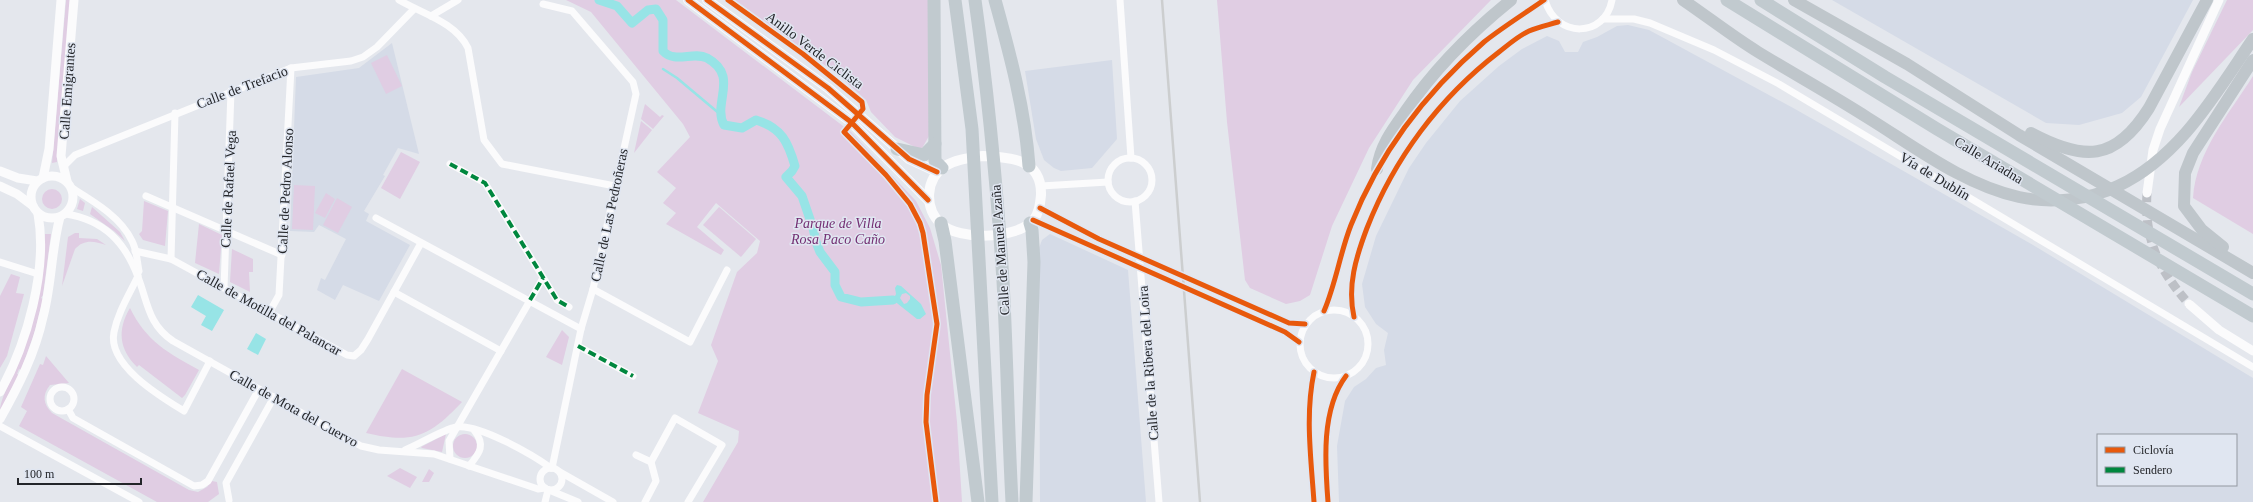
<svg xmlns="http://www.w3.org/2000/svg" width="2253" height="502" font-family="Georgia,serif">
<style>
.built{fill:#d5dbe7;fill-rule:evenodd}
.green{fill:#e0cde3}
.water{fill:#97e4e6;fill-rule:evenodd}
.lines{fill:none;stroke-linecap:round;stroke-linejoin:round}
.stream{stroke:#97e4e6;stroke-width:2.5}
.canal{stroke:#97e4e6;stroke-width:9}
.tertiary-tunnel{stroke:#bdc0c6;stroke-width:9;stroke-dasharray:9 4.5;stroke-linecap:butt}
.minor{stroke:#fbfbfc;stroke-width:7}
.tertiary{stroke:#fbfbfc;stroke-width:9}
.secondary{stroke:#fbfbfc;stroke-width:10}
.trunk{stroke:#bfc6cb;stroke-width:12}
.motorway{stroke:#c1cacf;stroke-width:13}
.rail{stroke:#cccecf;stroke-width:2.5}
.quiet{stroke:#00873e;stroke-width:4;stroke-dasharray:8 4;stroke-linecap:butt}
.cycleway-casing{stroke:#e0e6f1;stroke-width:8}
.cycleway{stroke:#e8590c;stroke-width:5}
.labels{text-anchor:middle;stroke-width:3;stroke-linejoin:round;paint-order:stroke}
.street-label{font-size:14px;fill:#232529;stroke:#e0e6f1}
.park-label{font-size:14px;font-style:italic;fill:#732e72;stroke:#e0e6f1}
</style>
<rect width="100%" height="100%" fill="#e4e7ed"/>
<g class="built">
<path d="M1832 0H2193L2141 97 2122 113 2079 125 2046 123Z"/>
<path d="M1628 25 1649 30 1795 109 2033 245 2253 378V502H1339L1337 446 1345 401 1354 387 1366 379 1376 368 1386 365 1384 350 1388 333 1376 324 1365 307 1362 284 1376 236 1409 168 1426 143 1460 101 1499 66 1522 49 1547 36 1559 41 1565 52H1578L1583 42 1597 37 1617 26ZM2098 435H2236V485H2098Z"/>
<path d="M392 43 419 154 398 148 383 175 385 176 364 211 369 214 366 221 410 245 379 301 343 285 335 300 317 290 321 278 325 280 346 239 319 225 314 232 290 231 296 77 359 68Z"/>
<path d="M1112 60 1117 139 1092 168 1061 171 1054 168 1044 160 1036 139 1025 71Z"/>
<path d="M1050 234 1128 270 1146 502H1040L1039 248 1042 240Z"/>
</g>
<g class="green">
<path d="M66 0H70L57 162 52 163Z"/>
<path d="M566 0H676L851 132 916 201 930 228 941 265 957 422 962 502H703L738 442 739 431 698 413 718 361 711 345 737 272 757 253 760 241 716 203 697 227 724 250 721 255 666 224 676 213 663 203 676 188 657 172 690 137 683 124 591 12Z"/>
<path d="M735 0H929V136L921 150 895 137 871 112 866 100 837 74Z"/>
<path d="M1217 0H1491L1413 80 1369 148 1332 226 1310 295 1300 301 1286 304 1250 288 1245 280 1227 122Z"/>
<path d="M2227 0H2253V30L2179 107 2192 72Z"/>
<path d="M387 55 402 86 386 94 371 63Z"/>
<path d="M2253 76V234L2193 198C2196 152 2229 114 2253 76Z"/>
<path d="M645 104 660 117 662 115 664 116 653 129 641 119Z"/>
<path d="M641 121 652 130 634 153Z"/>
<path d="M401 152 420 162 400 199 381 188Z"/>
<path d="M294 185 315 186 313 230 292 229Z"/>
<circle cx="52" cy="199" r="10"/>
<path d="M326 193 335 199 325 218 315 213Z"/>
<path d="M337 198 352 207 338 233 323 225Z"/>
<path d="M80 199 85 203 83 211 77 209Z"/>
<path d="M144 201 168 211 165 246 143 240 139 234 142 231Z"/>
<path d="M92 207 120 232 125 241 114 231 90 214Z"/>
<path d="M719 207 756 239 741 257 703 225Z"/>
<path d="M199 224 222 235 219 274 195 263Z"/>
<path d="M75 233H79V238L97 239 106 245C94 241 84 239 75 249L62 286 68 237Z"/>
<path d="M45 234H51L43 295 41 298 43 299 34 334 21 370 19 369 17 374 19 375 0 411C0 396 18 369 23 352 36 314 44 273 45 234Z"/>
<path d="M232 249 253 259V272H249L250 292 230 282Z"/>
<path d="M11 274 20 277 16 293 24 294 7 356 0 368V296Z"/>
<path d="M130 308C146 341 168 353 199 370L185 395 182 398 139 365 137 367C119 349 117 330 130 308Z"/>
<path d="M562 330 569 337 562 365 546 357Z"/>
<path d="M46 356 69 383 50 385C42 395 43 404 52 413L189 490 198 492 207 487 212 481 217 482 219 494 208 502H157L19 426 27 411 21 407 40 364 43 365Z"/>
<path d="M402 369 462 402C429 437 413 444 366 433Z"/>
<circle cx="465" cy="446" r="12"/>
<path d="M446 434 442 452 422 448 421 447Z"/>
<path d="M400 468 417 477 410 488 387 476Z"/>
<path d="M429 469 434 473 429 482H422Z"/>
</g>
<g class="water">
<path d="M897 285 901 286 921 304 926 314 920 319H917L893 300 896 294 895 288ZM906 293 910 296V299L907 303 904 304 900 298 902 294Z"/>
<path d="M198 295 224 310 212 331 201 325 206 316 191 307Z"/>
<path d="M256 333 266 339 258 355 247 349Z"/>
</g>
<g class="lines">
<path class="stream" d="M663 69 677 78 721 115"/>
<path class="canal" d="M599 0 617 6 632 23 648 10 656 9 663 20V51C675 64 693 51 707 58 740 76 712 103 724 125L742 128 756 120C782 128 788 142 795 166L792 171 786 177 802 196 813 228 816 242 820 252 835 272V285L841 297 861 302 893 300"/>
<path class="tertiary-tunnel" d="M2147 193C2144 240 2159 270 2189 304"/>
<g class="minor">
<path d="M399 0C423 14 455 22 468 48L484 140 502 164 615 186"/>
<path d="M1120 0 1131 158"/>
<path d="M1545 0C1556 39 1605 38 1612 0"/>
<path d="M543 4 572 11 633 82 636 94 593 289 581 329 552 468"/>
<path d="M431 16 458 0"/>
<path d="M1603 19H1634L1650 23 1714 50 1779 84 2253 367"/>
<circle cx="1130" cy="180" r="22"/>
<path d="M450 164 485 183 557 300 569 307"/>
<path d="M64 166 75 155 291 68 351 61 363 57 377 47 414 9"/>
<path d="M1041 186 1108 182"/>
<path d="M72 188C93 201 121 217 132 241 137 250 137 262 139 271"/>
<path d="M146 196 282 255"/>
<path d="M1135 201 1159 502"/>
<path d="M1040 208 1099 239 1289 323 1305 324"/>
<path d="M66 214C104 220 125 242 138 277 148 303 148 324 173 341L361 446 379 450 434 454 538 489 545 488"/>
<path d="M376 218 581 329"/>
<path d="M1033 220 1285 332 1299 342"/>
<path d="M135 251 171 259 347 355 354 356 361 350 368 339 421 243"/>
<path d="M171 259 175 113"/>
<path d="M0 262 38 274"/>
<path d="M138 276C129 295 118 312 114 332 107 365 161 397 184 411L210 361"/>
<path d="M224 288 231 91"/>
<path d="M593 289 690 342 727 270"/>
<path d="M394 292 501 351"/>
<circle cx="1334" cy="344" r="34"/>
<path d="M1324 311C1336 283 1340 253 1351 225 1379 154 1426 92 1484 42 1503 27 1524 14 1544 0"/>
<path d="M269 313 279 295 291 68"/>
<path d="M1354 317C1347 286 1356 257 1367 228 1394 159 1439 98 1499 52 1508 45 1518 36 1529 31 1538 27 1548 25 1558 22"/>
<path d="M578 346 633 376"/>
<path d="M1314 372C1305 415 1311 458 1314 502"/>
<circle cx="62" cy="399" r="12"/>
<path d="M68 409 73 418 194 486 202 485 208 481 259 389"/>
<path d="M0 426 139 502"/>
<path d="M405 450C420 444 442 430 456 427 478 423 533 455 551 468"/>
<path d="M636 455 651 462 675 418 722 445 688 502"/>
<path d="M450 459 449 441 543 278"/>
<path d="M469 466C480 453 486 445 474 430"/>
<circle cx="551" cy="479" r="11"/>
<path d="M560 472 613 502"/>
<path d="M549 490 578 502"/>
<path d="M229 500 226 483 274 397"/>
<path d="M545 502 548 490"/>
<path d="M645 502 656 481 651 462"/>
<path d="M1328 502C1325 463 1321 409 1346 376"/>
</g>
<g class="tertiary">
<path d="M0 171 18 178 37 181"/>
<circle cx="52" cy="197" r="21"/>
<path d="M43 178 49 149 61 0"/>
<path d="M67 181 61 156 74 0"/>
<path d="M0 186 17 194 33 206"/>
<path d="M2147 193 2153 150 2160 129 2219 0"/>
<path d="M2189 304 2219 330 2253 351"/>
<path d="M0 392C27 344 48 269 38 214"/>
<path d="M0 419C18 387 35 354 43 317 52 284 51 250 60 217"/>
</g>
<g class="secondary">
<path d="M688 0 851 122 928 200"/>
<path d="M707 0 828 88 909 159 937 172"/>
<path d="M983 156C1011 157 1042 159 1041 195 1040 205 1039 213 1033 221 1014 239 960 241 941 224 924 208 925 179 945 166 956 159 970 158 983 156Z"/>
</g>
<g class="trunk">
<path d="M1683 0C1708 17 1732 36 1758 52 1794 74 1832 95 1868 118 1915 147 1964 185 2019 197 2051 204 2089 200 2118 186 2180 157 2216 93 2253 39"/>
<path d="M1794 0 1907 64 2019 135 2253 273"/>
<path d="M2031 133C2084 161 2115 162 2149 108L2207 0"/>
<path d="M1377 169C1380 146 1392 130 1405 112 1435 68 1470 33 1511 0"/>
<path d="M2223 247 2202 230 2184 206 2185 173 2193 153 2253 60"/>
</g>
<g class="motorway">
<path d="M934 0 935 161 942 168"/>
<path d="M955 0 972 129 992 502"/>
<path d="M975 0C988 93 997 187 1003 281 1007 354 1008 428 1012 502"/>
<path d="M995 0C1010 54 1025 110 1029 166"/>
<path d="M1727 0 1937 129 2253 316"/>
<path d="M1761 0 1885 77 2253 294"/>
<path d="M897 149 924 155 935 144"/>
<path d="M941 223 945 241 978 502"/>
<path d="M1026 502 1034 262 1032 230 1030 223"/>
</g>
<path class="rail" d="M1162 0 1200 502"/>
<g class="quiet">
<path d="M450 164 485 183 557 300 569 307"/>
<path d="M530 300 543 278"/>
<path d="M578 346 633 376"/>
</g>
<defs>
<g id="cycleway">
<path d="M688 0 851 122 928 200"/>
<path d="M707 0 828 88 909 159 937 172"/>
<path d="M728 0 803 54 862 102 863 109 844 132 886 175 910 204 920 223 923 233 937 324 927 395 926 422 936 502"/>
<path d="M1040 208 1099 239 1289 323 1305 324"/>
<path d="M1033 220 1285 332 1299 342"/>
<path d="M1324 311C1336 283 1340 253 1351 225 1379 154 1426 92 1484 42 1503 27 1524 14 1544 0"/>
<path d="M1354 317C1347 286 1356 257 1367 228 1394 159 1439 98 1499 52 1508 45 1518 36 1529 31 1538 27 1548 25 1558 22"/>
<path d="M1314 372C1305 415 1311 458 1314 502"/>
<path d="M1328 502C1325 463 1321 409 1346 376"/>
</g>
</defs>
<use href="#cycleway" class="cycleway-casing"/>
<use href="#cycleway" class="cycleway"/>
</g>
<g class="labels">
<g class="street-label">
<text transform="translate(815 50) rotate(37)" y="5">Anillo Verde Ciclista</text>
<text transform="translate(242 87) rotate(-21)" y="5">Calle de Trefacio</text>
<text transform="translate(67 91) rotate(-86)" y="5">Calle Emigrantes</text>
<text transform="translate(1989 160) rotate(31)" y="5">Calle Ariadna</text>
<text transform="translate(1935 176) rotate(31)" y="5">Vía de Dublín</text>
<text transform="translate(228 189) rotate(-87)" y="5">Calle de Rafael Vega</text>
<text transform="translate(285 191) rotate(-87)" y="5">Calle de Pedro Alonso</text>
<text transform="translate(609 215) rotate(-78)" y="5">Calle de Las Pedroñeras</text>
<text transform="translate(1000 250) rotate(-94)" y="5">Calle de Manuel Azaña</text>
<text transform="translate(269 312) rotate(29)" y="5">Calle de Motilla del Palancar</text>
<text transform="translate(1148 363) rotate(-94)" y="5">Calle de la Ribera del Loira</text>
<text transform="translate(294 408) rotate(29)" y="5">Calle de Mota del Cuervo</text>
</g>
<g class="park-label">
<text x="838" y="228">Parque de Villa<tspan x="838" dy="16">Rosa Paco Caño</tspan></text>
</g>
</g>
<rect x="2097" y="434" width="140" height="52" fill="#e0e6f1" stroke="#9499a1"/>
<rect x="2105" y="447" width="20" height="6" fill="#e8590c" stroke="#9499a1"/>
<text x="2133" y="454" font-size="12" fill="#232529">Ciclovía</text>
<rect x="2105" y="467" width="20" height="6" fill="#00873e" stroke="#9499a1"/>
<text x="2133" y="474" font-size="12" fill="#232529">Sendero</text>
<path d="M18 478v6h123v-6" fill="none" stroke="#232529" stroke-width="2"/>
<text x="24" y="478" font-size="12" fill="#232529" stroke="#e0e6f1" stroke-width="3" paint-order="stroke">100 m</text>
</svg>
